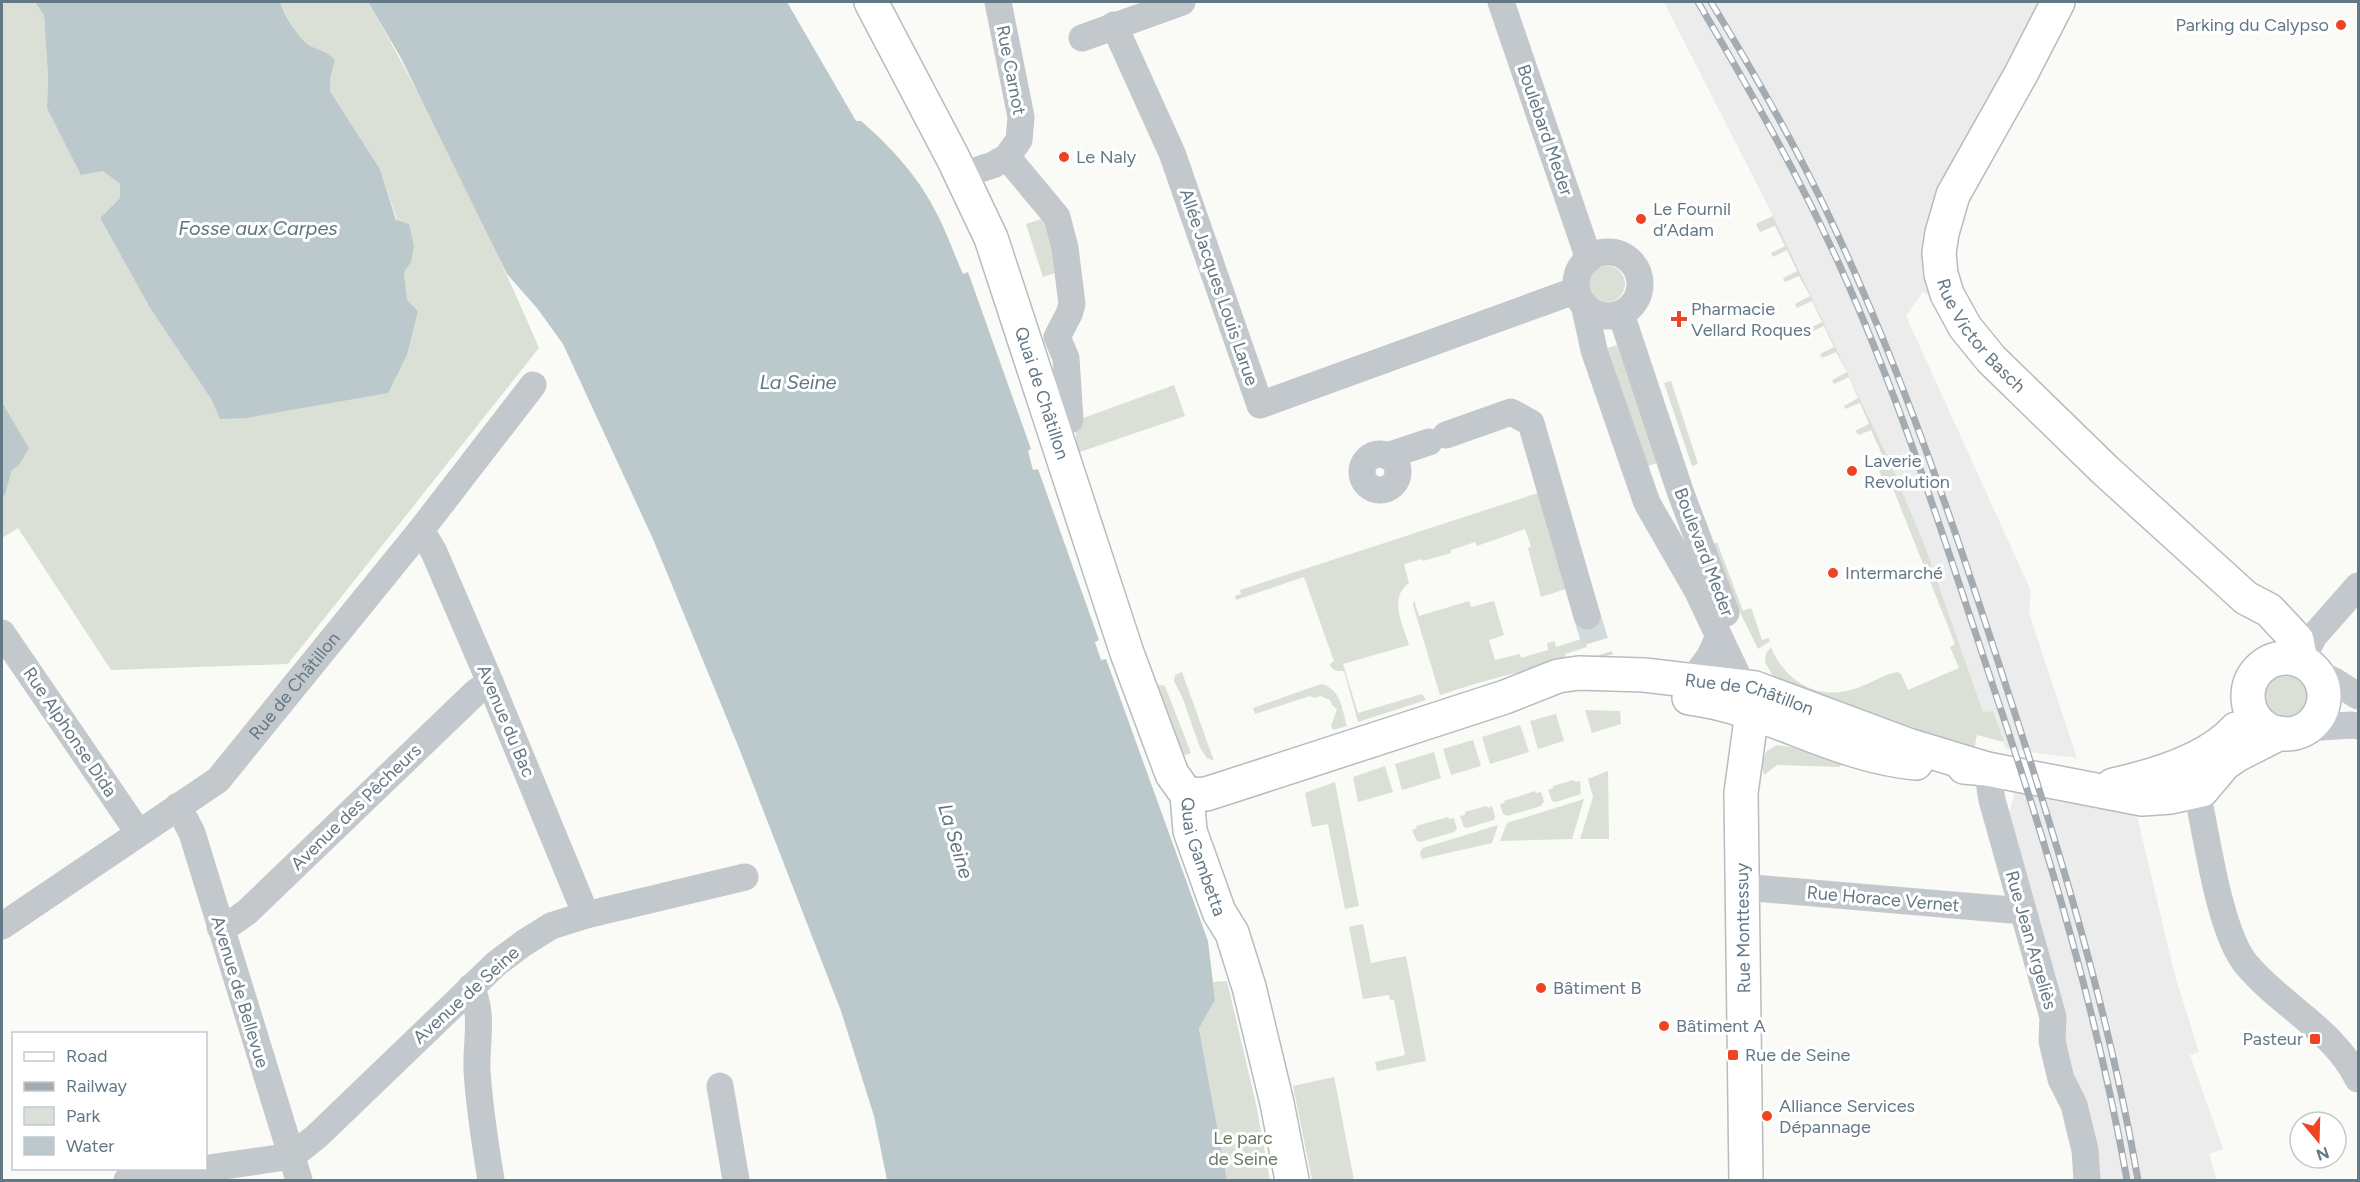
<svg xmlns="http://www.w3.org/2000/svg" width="2360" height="1182" font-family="Figtree,sans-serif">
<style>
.built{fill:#ebeceb}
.green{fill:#dae0d6}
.water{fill:#bbc9cc}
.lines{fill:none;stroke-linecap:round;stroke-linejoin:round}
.minor-tunnel{stroke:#d4dada;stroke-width:27;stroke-dasharray:27 14;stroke-linecap:butt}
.major-casing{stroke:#b6bcc0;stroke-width:36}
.minor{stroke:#c3c8cc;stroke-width:27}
.major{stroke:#fff;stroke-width:33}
.rail-casing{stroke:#a4acb2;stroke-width:7}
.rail{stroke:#fff;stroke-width:4.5;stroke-dasharray:14;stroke-linecap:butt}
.poi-dot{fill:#ef4422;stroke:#fff;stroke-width:2}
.labels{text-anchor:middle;stroke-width:6;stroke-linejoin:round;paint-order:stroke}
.poi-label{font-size:18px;fill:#637885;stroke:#fff;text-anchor:start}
.street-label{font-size:18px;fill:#637885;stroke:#fff}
.park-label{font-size:18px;fill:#687b62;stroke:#fff}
.water-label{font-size:20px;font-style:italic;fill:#5e777e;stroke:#fff}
</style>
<rect width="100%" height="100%" fill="#fafaf7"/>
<g class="built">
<path d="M1664 2H2058L1953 196 1955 311 1923 292 1906 316 2031 591 2029 613 2077 758 2006 749 1993 711 1983 712 1926 549 1890 462 1773 216Z"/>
<path d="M2015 792 2137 816 2175 976 2199 1052 2190 1055 2223 1149 2209 1154 2217 1180H2100L2009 813Z"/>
</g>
<g class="green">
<path d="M2 2H35L44 16 48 77 47 108 103 171 120 184V198L100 218 150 308 211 399 220 419 418 311 406 300 404 273 411 262 380 169 330 91V79L335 60C325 50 313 50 306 43 296 33 285 15 280 2H368C432 113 488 230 539 348L288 664 111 670 18 528 2 538V497L5 495 12 470 29 448 2 402Z"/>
<path d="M1773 216 1890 462 1926 549 1983 712 1993 711 2004 742 1977 735 1974 750 1938 742 1779 681 1771 673 1765 662 1766 653 1771 647C1784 680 1817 701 1854 689 1868 685 1882 675 1897 672L1901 674 1908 690 1959 668 1950 647 1955 644 1888 476 1882 479 1877 463 1884 459 1871 430 1859 435 1855 431 1869 424 1860 403 1845 409 1844 406 1858 398 1849 377 1834 384 1832 380 1847 372 1836 352 1822 358 1820 354 1834 347 1824 326 1809 333 1808 329 1822 322 1812 301 1797 308 1795 304 1810 296 1799 276 1785 282 1783 278 1797 271 1787 250 1773 257 1771 253 1785 246 1775 226 1760 232 1756 224Z"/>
<path d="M1042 219 1048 230 1059 272 1043 277 1026 224Z"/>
<circle cx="1607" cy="284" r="18"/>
<path d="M1617 345 1657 463 1648 466 1608 348Z"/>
<path d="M1671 381 1698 464 1692 466 1664 383Z"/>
<path d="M1174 385 1185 416 1077 453 1075 421Z"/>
<path d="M1541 492 1569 588 1541 597 1528 548 1531 546 1525 529 1477 546 1475 542 1451 550V553L1423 561 1422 559 1404 564 1409 583C1388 598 1403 625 1409 645L1343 664 1358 713 1422 694 1426 700 1358 722 1344 671C1338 671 1331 671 1330 664L1334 661 1304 577 1236 600 1235 596 1241 594 1240 590Z"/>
<path d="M1717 542 1743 611 1750 608 1752 610 1762 640 1769 638 1770 641 1758 649 1737 606 1712 545Z"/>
<path d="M1414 600 1419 616 1469 601 1471 607 1494 601 1504 635 1489 640 1495 660 1520 654 1521 658 1548 650 1547 643 1555 641 1556 647 1584 638 1587 647 1565 654 1568 663C1523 669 1483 681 1440 695L1413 605Z"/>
<circle cx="2286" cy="696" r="24"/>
<path d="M1182 672 1214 761 1207 758 1200 748 1183 699 1174 681 1175 675Z"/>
<path d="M1321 684C1341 689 1342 709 1347 726L1333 730 1331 726 1337 709 1332 705 1330 700 1321 696 1314 698 1310 696 1255 714 1253 708Z"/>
<path d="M1160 685 1165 686 1191 753 1182 756 1157 686Z"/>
<path d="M1585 710 1620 711 1621 724 1592 733Z"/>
<path d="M1556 714 1564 741 1538 749 1530 721Z"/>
<path d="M1520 725 1529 752 1490 764 1482 737Z"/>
<path d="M1473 740 1481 766 1451 775 1443 749Z"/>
<path d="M1777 745 1797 748 1843 763 1839 767 1777 765 1764 775 1761 763 1767 751Z"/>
<path d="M1434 752 1441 778 1402 790 1395 764Z"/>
<path d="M1385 766 1393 792 1358 802 1353 777Z"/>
<path d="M1608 771 1609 839H1580L1593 797 1588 779Z"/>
<path d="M1574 780 1575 782 1580 781 1581 794 1556 802 1552 801 1548 790 1553 788V786Z"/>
<path d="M1335 782 1359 906 1345 909 1328 824 1312 827 1305 793Z"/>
<path d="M1535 791 1536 793 1541 792 1544 801 1541 806 1507 816 1503 814 1500 804 1505 803 1504 801Z"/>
<path d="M1584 799 1572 839 1500 841 1507 823Z"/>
<path d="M1487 806 1488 808 1492 806 1495 817 1494 820 1467 828 1464 827 1460 816 1465 815V812Z"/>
<path d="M1448 817 1449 819 1454 818 1457 829 1454 832 1420 842 1417 841 1412 830 1417 828 1416 826Z"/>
<path d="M1498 825 1492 843 1422 859 1420 853 1423 848Z"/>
<path d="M1363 924 1371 963 1406 956 1426 1061 1377 1071 1375 1062 1405 1055 1394 1000H1390L1389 995 1363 999 1349 927Z"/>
<path d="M1227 981 1256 1104 1270 1180H1227L1199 1027 1215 1000 1213 982Z"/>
<path d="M1334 1077 1354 1180H1312L1293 1086Z"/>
</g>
<g class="water">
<path d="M35 2H280C284 15 296 33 306 43 314 50 325 49 335 60L330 79V91L380 169 396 220 409 224 414 246 411 262 404 273 407 300 418 311 407 355 388 393 246 418 220 419 211 399 150 308 100 218 120 198V184L103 171 81 175 47 108 48 77 44 16Z"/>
<path d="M368 2H787L856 121H861C891 147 919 177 937 214 947 233 954 254 963 274L968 272 1031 449 1028 451 1033 470 1038 469 1099 640 1095 642 1101 660 1106 659 1208 941 1215 1000 1199 1028 1227 1180H887L874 1116 841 1011 739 748 653 539 563 344 537 308 507 274 401 58Z"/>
<path d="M2 402 29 448 19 465 12 470 5 495 2 497Z"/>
</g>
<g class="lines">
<path class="minor-tunnel" d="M1587 616 1600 658"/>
<defs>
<g id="major">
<path id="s2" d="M871 2 953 158 991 238 1127 653 1172 774 1187 795"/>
<path id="s3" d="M2058 2 2021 74 1953 195 1942 233 1939 253 1941 274 1947 294 1965 327 1991 359 2105 470 2246 598 2269 610 2297 640 2301 661"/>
<circle cx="2286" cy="696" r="38"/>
<path d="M1689 698C1768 708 1836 756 1916 763"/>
<path d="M1964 767 1987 769 2142 799 2171 797 2202 790 2224 764 2237 755 2280 733"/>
<path d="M2113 785C2154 776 2207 761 2236 729"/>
<path id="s4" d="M1187 795 1206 794 1225 788 1505 697 1558 676 1579 673 1644 675 1755 688 1908 745 1987 769"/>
<path id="s5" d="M1187 795 1190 831 1219 912 1232 933 1249 987 1277 1103 1292 1180"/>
<path d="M1746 1180 1741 793 1752 712"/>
</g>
</defs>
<use href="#major" class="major-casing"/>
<g class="minor">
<path d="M1501 2 1589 259"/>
<path d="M1114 25 1172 153 1260 405 1577 290"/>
<path d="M1082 38 1182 2"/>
<path d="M1007 157 1057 217 1065 248 1072 304 1069 314 1057 337 1066 358 1070 420 1052 426"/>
<path d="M962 175 993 165 1007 157 1019 140 1021 117 998 2"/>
<circle cx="1608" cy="284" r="32"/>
<path d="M1584 304 1594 350 1647 503 1697 590 1742 685 1748 703"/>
<path d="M1621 314 1680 491 1726 613"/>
<path d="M1446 435 1511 412 1531 423 1587 616"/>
<circle cx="1380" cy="472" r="18"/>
<path d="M1387 456 1429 442"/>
<path d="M421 530 434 552 490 682 586 915"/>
<path d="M2 633 138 832"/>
<path d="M2301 661 2314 636 2358 586"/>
<path d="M2317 673 2334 681 2358 696"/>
<path d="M1692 680 1710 656 1718 638"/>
<path d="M2307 728 2351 725 2358 726"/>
<path d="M1987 769 1992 800 2053 1017 2052 1041 2061 1079 2074 1105 2085 1150 2087 1180"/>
<path d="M2197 792C2207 836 2219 931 2246 964 2281 1006 2334 1030 2358 1079"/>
<path d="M178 806 192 833 299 1180"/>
<path d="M1742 887 2023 911"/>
<path id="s1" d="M2 926 218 780 421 530 533 385"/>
<path d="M220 927 233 922 247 912 475 693 490 682"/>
<path d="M471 987C484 1014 476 1041 477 1070 479 1107 485 1143 491 1180"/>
<path d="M720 1086 736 1180"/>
<path d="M127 1180 292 1156 317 1136 497 963 524 943 551 926 586 915 745 877"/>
</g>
<use href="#major" class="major"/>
<defs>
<g id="rail">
<path d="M1698 2C1748 87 1798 174 1839 264 1903 405 1948 551 1997 698 2050 855 2098 1017 2127 1180"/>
<path d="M1711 2C1756 76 1799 151 1835 229 1904 377 1956 531 2006 686 2059 848 2109 1012 2138 1180"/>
</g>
</defs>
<use href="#rail" class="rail-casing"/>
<use href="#rail" class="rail"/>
</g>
<g class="poi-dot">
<circle cx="2341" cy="25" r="6"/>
<circle cx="1064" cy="157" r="6"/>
<circle cx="1641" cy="219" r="6"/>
<path d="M1676 310h6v6h6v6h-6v6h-6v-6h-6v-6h6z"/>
<circle cx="1852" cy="471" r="6"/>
<circle cx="1833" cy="573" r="6"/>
<circle cx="1541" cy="988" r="6"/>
<circle cx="1664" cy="1026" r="6"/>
<rect x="2309" y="1033" width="12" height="12" rx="3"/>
<rect x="1727" y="1049" width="12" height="12" rx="3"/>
<circle cx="1767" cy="1116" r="6"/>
</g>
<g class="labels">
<g class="poi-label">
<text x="2329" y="31" text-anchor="end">Parking du Calypso</text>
<text x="1076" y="163">Le Naly</text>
<text x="1653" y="215">Le Fournil<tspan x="1653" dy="21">d’Adam</tspan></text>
<text x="1691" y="315">Pharmacie<tspan x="1691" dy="21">Vellard Roques</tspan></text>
<text x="1864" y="467">Laverie<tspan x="1864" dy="21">Revolution</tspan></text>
<text x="1845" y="579">Intermarché</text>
<text x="1553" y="994">Bâtiment B</text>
<text x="1676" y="1032">Bâtiment A</text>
<text x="2303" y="1045" text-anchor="end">Pasteur</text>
<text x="1745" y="1061">Rue de Seine</text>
<text x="1779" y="1112">Alliance Services<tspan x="1779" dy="21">Dépannage</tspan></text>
</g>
<g class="street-label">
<text transform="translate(1011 70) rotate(79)" y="6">Rue Carnot</text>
<text transform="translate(1545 130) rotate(71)" y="6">Boulebard Meder</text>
<text transform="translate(1219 287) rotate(71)" y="6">Allée Jacques Louis Larue</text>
<text dy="6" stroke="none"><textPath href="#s3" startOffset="375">Rue Victor Basch</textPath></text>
<text dy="6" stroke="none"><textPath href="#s2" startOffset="428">Quai de Châtillon</textPath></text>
<text transform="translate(1704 552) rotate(69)" y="6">Boulevard Meder</text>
<text dy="6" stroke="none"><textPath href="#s1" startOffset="382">Rue de Châtillon</textPath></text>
<text dy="6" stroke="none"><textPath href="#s4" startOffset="584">Rue de Châtillon</textPath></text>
<text transform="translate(506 721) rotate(67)" y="6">Avenue du Bac</text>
<text transform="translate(70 732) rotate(56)" y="6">Rue Alphonse Dida</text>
<text transform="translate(356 807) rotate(-44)" y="6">Avenue des Pêcheurs</text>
<text dy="6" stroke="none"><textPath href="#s5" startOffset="64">Quai Gambetta</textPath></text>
<text transform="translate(1883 899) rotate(5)" y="6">Rue Horace Vernet</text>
<text transform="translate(1743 928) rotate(-91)" y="6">Rue Monttessuy</text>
<text transform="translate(2031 940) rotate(74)" y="6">Rue Jean Argeliès</text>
<text transform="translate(240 992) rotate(73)" y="6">Avenue de Bellevue</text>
<text transform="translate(466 995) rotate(-42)" y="6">Avenue de Seine</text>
</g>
<g class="park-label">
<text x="1243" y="1144">Le parc<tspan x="1243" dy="21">de Seine</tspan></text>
</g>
<g class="water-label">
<text x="258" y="235">Fosse aux Carpes</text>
<text x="798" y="389">La Seine</text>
<text transform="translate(956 841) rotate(73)" y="7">La Seine</text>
</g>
</g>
<rect width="2360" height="1182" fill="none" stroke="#637885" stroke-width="6"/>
<rect x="12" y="1032" width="195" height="138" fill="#ffffff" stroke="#c1c9ce" stroke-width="1.5"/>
<rect x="24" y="1052" width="30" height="9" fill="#ffffff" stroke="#c1c9ce" stroke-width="1.5"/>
<text x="66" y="1062" font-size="18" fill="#637885">Road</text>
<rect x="24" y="1082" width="30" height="9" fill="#a4acb2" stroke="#c1c9ce" stroke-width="1.5"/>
<text x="66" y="1092" font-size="18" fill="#637885">Railway</text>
<rect x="24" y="1107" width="30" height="18" fill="#dae0d6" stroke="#c1c9ce" stroke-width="1.5"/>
<text x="66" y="1122" font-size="18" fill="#637885">Park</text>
<rect x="24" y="1137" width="30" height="18" fill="#bbc9cc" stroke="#c1c9ce" stroke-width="1.5"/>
<text x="66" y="1152" font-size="18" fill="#637885">Water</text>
<g transform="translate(2318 1140) rotate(161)"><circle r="28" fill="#ffffff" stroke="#c1c9ce" stroke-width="1.5"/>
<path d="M0-4.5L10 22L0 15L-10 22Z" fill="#ef4422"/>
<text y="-9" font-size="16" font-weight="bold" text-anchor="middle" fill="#637885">N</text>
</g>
</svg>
